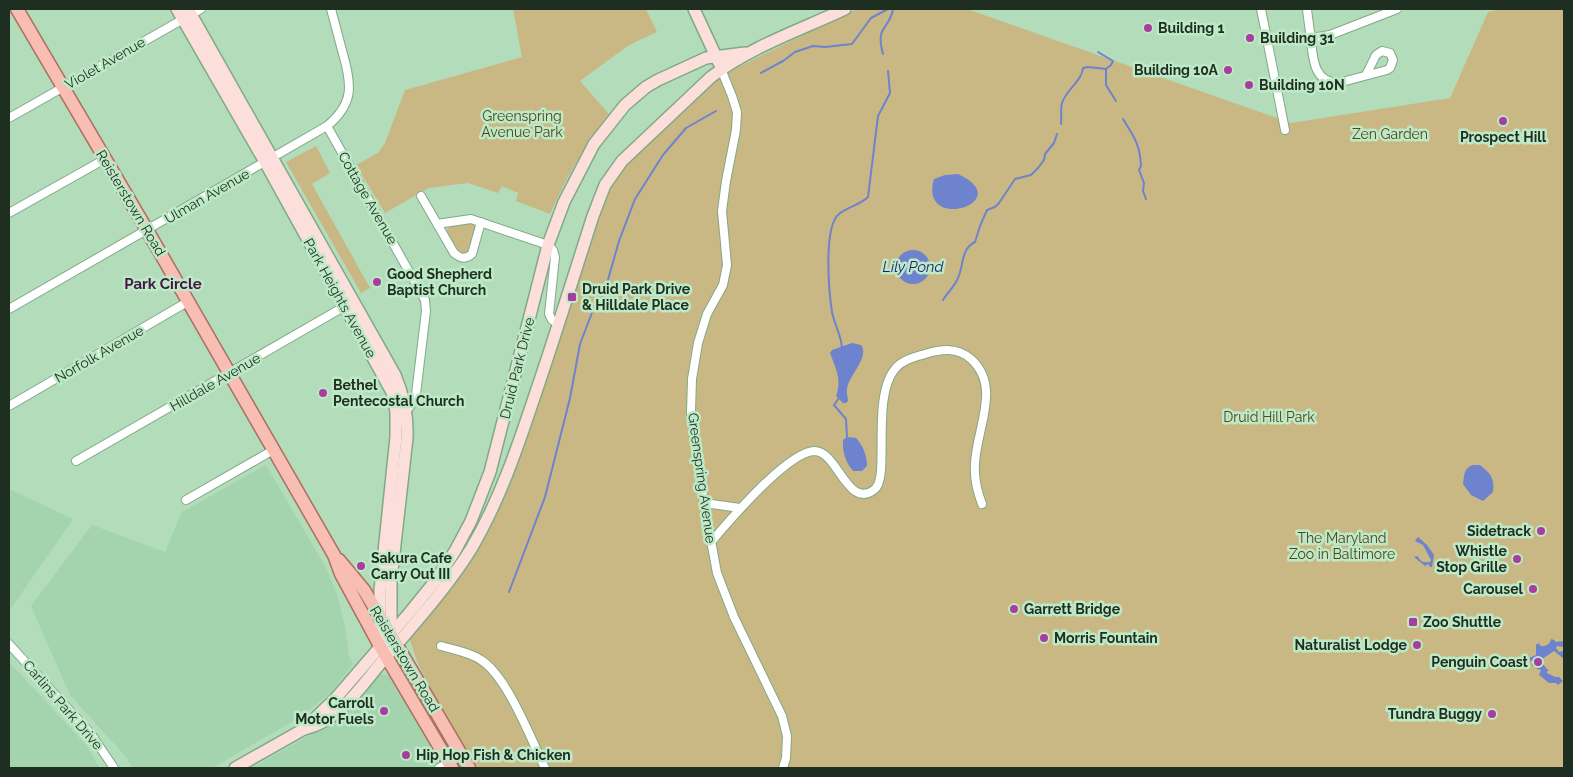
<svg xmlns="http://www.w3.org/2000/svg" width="1573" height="777" font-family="Raleway,sans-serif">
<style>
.built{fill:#a3d4ad}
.green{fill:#cab884}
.water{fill:#6d83ce}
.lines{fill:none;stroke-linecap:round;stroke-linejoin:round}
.stream{stroke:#6d83ce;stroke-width:2}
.street-casing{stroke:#80a988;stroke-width:10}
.secondary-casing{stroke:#80a988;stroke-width:14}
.primary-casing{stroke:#a97060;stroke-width:15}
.street{stroke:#fff;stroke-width:8}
.secondary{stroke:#fcdfda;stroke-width:11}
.primary{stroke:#f8beb4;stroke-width:12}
.poi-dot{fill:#a73d9f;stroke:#bee9c7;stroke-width:2}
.labels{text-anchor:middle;stroke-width:5;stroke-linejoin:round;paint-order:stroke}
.poi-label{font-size:14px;font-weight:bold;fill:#1e2e21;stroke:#bee9c7;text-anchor:start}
.street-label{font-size:14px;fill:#1e2e21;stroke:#bee9c7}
.park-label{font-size:14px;fill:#51441d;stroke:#bee9c7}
.water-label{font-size:15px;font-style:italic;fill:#171e75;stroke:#bee9c7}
.neighbourhood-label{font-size:15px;font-weight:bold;fill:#461443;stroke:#bee9c7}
</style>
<rect width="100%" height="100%" fill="#b2dcba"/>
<g class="built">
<path d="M266 465 325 566 337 594 345 627 349 656 353 664 331 692 302 716 212 768H132L127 758 70 695 31 606 92 525 165 552 182 512Z"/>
<path d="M9 489 73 519 9 611Z"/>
<path d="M9 662 86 745 100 768H9Z"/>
<path d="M381 674 391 677 444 768H252L336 720 355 702 375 677Z"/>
</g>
<g class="green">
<path d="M513 9H646L657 32 629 45 580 81 609 114C584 146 566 178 550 214L516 201 518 193 502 186 498 193 468 183 429 188 385 213 356 165 378 153 385 143 405 90 522 57Z"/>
<path d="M857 9H967L1291 123 1450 98 1488 12 1502 9H1564V768H477L429 686 418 664 409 637 480 540 602 199 614 176 713 79Z"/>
<path d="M316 146 330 173 312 184 370 288 361 293 286 162Z"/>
<path d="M469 221 477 225 469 252 462 254C453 250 445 235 448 226Z"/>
</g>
<g class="water">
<path d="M958 174C1019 202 918 234 934 179L945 175Z"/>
<circle cx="913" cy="267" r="17"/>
<path d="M852 343 861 345C870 357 849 375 847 389 846 393 848 397 848 401L846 403H843L836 396C842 380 836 369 830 353L832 350Z"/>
<path d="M847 437 856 438C863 445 867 456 867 466L862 471H853C846 463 842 452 843 440Z"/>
<path d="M1473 465H1480C1490 473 1495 478 1493 492L1483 501 1471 495 1463 484C1464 475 1464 468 1473 465Z"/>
<path d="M1418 537 1427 545 1434 555 1432 567H1430L1428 564 1425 566 1414 557 1417 556C1422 562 1422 563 1430 562L1431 560 1423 545 1415 541Z"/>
<path d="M1551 639 1554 640 1556 642 1562 641 1564 643V647L1557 646 1556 648 1559 652 1563 651 1564 659 1554 651 1542 659V663L1549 671H1547V673L1555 677H1559L1563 681 1558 685 1556 683H1549L1539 675 1541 670 1537 669 1536 665 1532 666V664L1534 663V660L1530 661 1529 658 1536 655V645L1538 643 1541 646C1546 647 1551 643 1551 639Z"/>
</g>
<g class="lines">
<g class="stream">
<path d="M883 54C875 25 889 31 893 9"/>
<path d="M1106 69V85L1116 101"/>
<path d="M761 73 783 61 795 52 813 46 825 47 852 44 871 18 888 9"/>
<path d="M1123 119C1134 137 1140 144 1141 166L1139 170 1144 183 1143 191 1146 199"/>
<path d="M1061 124C1062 117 1060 110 1062 103 1066 90 1082 81 1083 68L1088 67 1106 69 1111 65 1113 61 1098 52"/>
<path d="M943 300C947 293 954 287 957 280 964 268 960 249 975 242L980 226 987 210 995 207 999 203 1015 179 1031 175 1038 168 1044 160 1045 154 1054 143 1057 134"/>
<path d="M842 349C842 336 834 324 832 312 829 293 823 227 839 214 847 207 860 205 868 197L878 116 890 93 888 71"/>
<path d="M839 398 834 405 846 419 847 437"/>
<path d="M509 592 545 497 570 398 580 344 593 310 604 294 619 241 635 199 663 155 686 128 716 111"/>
</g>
<defs>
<g id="street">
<path d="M1261 9 1285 130"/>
<path d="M1307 9C1308 19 1310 30 1311 41 1313 59 1314 82 1338 83L1387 70 1390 68 1393 60 1390 53 1382 51 1376 55 1366 75"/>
<path d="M1311 38 1330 35 1397 9"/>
<path d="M721 69 732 96 737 112 736 130 726 181 722 211 727 265 723 285 707 314 698 343 692 379 691 412 704 503 717 573 734 617 782 716 787 736 786 758 783 768"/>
<path d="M9 118 201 9"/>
<path d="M327 126 425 300 426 311 416 394 412 404 406 411H403"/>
<path d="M421 196 454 253C460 258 465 260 472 254L481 222"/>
<path d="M9 213 105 159"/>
<path d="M437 224 471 219 548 245 553 250 555 257 549 314 552 320 559 324"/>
<path d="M9 309 327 126C354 104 352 85 343 54 339 39 335 24 331 9"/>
<path d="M9 406 189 301"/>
<path d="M76 461 347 305"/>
<path d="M186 500 275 449"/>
<path d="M704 503 740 508"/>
<path d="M711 542C729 521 788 451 815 451 838 452 848 511 875 489 890 477 871 397 895 369 902 360 915 357 925 354 942 349 957 347 971 359 1002 387 976 429 975 464 974 478 977 491 982 504"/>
<path d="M9 644 91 734 114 768"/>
<path d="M441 646C454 650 469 652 481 660 507 676 531 739 545 768"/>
<path d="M439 768 462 755"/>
</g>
<g id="secondary">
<path d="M177 9 265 162 392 392 396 412V437L380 590V646"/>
<path d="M188 9 395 375C404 396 408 415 407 438L391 580V634"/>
<path d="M694 9 719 63"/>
<path d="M304 729C338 722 359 689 380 664 410 629 447 588 471 549 500 500 518 446 536 392 556 333 574 275 593 216L605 185 622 161 711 77C750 47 800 30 845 9"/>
<path d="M235 768 304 729 335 699 411 611 436 580 455 551 471 521 490 472 548 245 564 202 594 144 625 105 646 87 658 80 706 58 745 53"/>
</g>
<g id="primary">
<path d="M17 9 147 230 334 555 341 574 380 646 452 768"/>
<path d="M339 560 364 590 379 615 469 768"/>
</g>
</defs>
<use href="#street" class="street-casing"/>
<use href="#secondary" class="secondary-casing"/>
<use href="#primary" class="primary-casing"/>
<use href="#street" class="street"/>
<use href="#secondary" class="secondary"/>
<use href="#primary" class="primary"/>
</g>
<g class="poi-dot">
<circle cx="1148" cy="28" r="5"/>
<circle cx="1250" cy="38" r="5"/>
<circle cx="1228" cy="70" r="5"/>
<circle cx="1249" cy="85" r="5"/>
<circle cx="1503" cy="121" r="5"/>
<circle cx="377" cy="282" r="5"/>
<rect x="567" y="292" width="10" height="10" rx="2.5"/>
<circle cx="323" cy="393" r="5"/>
<circle cx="1541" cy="531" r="5"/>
<circle cx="1517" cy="559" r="5"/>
<circle cx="361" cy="566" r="5"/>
<circle cx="1533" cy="589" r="5"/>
<circle cx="1014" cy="609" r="5"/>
<rect x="1408" y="617" width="10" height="10" rx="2.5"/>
<circle cx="1044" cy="638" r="5"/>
<circle cx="1417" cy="645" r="5"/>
<circle cx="1538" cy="662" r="5"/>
<circle cx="384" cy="711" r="5"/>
<circle cx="1492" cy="714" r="5"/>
<circle cx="406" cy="755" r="5"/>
</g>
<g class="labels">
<g class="poi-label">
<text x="1158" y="33">Building 1</text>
<text x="1260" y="43">Building 31</text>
<text x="1218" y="75" text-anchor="end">Building 10A</text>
<text x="1259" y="90">Building 10N</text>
<text x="1503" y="142" text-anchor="middle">Prospect Hill</text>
<text x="387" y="279">Good Shepherd<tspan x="387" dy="16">Baptist Church</tspan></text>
<text x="582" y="294">Druid Park Drive<tspan x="582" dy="16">&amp; Hilldale Place</tspan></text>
<text x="333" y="390">Bethel<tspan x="333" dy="16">Pentecostal Church</tspan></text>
<text x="1531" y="536" text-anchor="end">Sidetrack</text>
<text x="1507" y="556" text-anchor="end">Whistle<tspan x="1507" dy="16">Stop Grille</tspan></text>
<text x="371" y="563">Sakura Cafe<tspan x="371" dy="16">Carry Out III</tspan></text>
<text x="1523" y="594" text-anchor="end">Carousel</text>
<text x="1024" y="614">Garrett Bridge</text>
<text x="1423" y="627">Zoo Shuttle</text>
<text x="1054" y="643">Morris Fountain</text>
<text x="1407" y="650" text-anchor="end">Naturalist Lodge</text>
<text x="1528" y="667" text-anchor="end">Penguin Coast</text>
<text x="374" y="708" text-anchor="end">Carroll<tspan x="374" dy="16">Motor Fuels</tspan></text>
<text x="1482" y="719" text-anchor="end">Tundra Buggy</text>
<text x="416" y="760">Hip Hop Fish &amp; Chicken</text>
</g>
<g class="street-label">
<text transform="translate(105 63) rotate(-30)" y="5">Violet Avenue</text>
<text transform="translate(207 196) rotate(-30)" y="5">Ulman Avenue</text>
<text transform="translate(368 198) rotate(60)" y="5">Cottage Avenue</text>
<text transform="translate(131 203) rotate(59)" y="5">Reisterstown Road</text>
<text transform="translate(340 298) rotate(61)" y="5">Park Heights Avenue</text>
<text transform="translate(99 354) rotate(-30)" y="5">Norfolk Avenue</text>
<text transform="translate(517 368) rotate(-76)" y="5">Druid Park Drive</text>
<text transform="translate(215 382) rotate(-30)" y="5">Hilldale Avenue</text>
<text transform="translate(702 478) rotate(82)" y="5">Greenspring Avenue</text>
<text transform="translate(405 659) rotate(59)" y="5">Reisterstown Road</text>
<text transform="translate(63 705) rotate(49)" y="5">Carlins Park Drive</text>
</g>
<g class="park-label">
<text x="522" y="121">Greenspring<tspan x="522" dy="16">Avenue Park</tspan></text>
<text x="1390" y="139">Zen Garden</text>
<text x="1269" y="422">Druid Hill Park</text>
<text x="1342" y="543">The Maryland<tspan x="1342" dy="16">Zoo in Baltimore</tspan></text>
</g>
<g class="water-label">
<text x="913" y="272">Lily Pond</text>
</g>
<g class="neighbourhood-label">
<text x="163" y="289">Park Circle</text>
</g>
</g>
<rect width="1573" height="777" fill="none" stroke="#1e2e21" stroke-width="20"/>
</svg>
